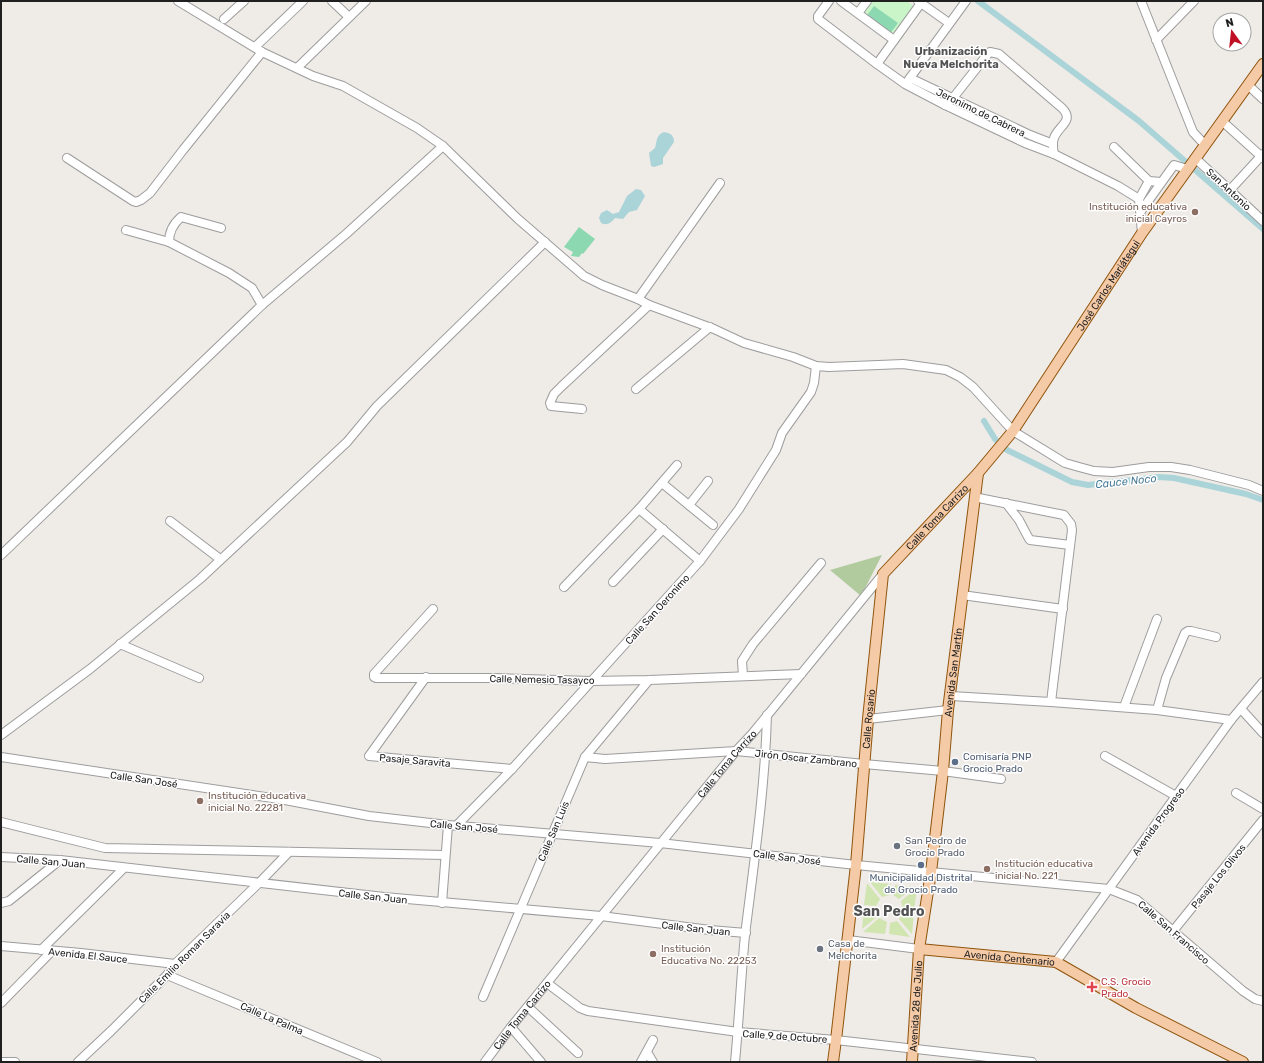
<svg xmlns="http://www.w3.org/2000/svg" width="1264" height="1063" font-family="Rubik,sans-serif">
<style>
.grass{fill:#d1e5b1}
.forest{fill:#b1cb9f}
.park{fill:#caf5c8}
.pitch{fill:#8bd8b1}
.water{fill:#abd4d9}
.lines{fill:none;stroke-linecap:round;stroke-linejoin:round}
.canal{stroke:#abd4d9;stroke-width:6}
.minor-casing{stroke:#9d9d9d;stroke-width:10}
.major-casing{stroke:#8f540c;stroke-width:12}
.minor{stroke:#fff;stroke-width:8}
.major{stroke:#f5caa6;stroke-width:10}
.education-dot{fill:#8d6e63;stroke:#fff;stroke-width:1.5}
.service-dot{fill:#5c6f8a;stroke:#fff;stroke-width:1.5}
.worship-dot{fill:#6b7280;stroke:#fff;stroke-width:1.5}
.health-dot{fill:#e0444e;stroke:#fff;stroke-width:1.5}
.labels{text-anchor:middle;stroke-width:3;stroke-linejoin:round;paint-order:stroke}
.street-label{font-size:10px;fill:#202020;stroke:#fff}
.education-label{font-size:10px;fill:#785e54;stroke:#fff;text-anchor:start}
.service-label{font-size:10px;fill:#4e5e75;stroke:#fff;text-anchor:start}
.worship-label{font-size:10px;fill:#5b616d;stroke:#fff;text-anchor:start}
.health-label{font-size:10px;fill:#be3a42;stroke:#fff;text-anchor:start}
.neighbourhood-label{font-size:11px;font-weight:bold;fill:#535353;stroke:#fff}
.water-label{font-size:11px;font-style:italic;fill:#4c7c99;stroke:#fff}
.district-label{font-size:14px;font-weight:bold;fill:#535353;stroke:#fff}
</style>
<rect width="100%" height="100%" fill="#efebe7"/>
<g class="grass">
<path d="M870 882 891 884 890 895 882 897Z"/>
<path d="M867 883 880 899 876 906 864 905Z"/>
<path d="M895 885 914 887 899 899 893 895Z"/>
<path d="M917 888 914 910 903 909 901 901Z"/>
<path d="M864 908 876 909 878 916 862 929Z"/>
<path d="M903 912 914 913 912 934 899 919Z"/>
<path d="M879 918 887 922 885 934 863 932Z"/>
<path d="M897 921 910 937 889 934 890 923Z"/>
</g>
<path class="forest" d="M882 555 861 596 830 570Z"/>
<path class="park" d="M871 1H907L915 7 893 40 860 16Z"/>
<g class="pitch">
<path d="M874 6 898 23 889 35 865 18Z"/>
<path d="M579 227 595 239 583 254 582 253 579 257 571 256 573 252 564 247Z"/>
</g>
<g class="water">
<path d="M664 132C670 133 674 135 674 142L663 158V164L654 167 651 166 649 153 655 148C657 141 656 135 664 132Z"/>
<path d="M636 189 641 190 645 196 637 210 629 212 623 219 615 218C611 223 607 226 601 223L599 218 601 213 607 210 613 214 619 212 627 196Z"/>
</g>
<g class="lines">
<g class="canal">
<path d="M978 1 1139 121 1186 162"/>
<path d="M1194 169 1263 229"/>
<path d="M984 421 995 439 1007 450 1072 482 1088 485 1159 477 1174 478 1246 494 1263 500"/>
</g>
<defs>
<g id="minor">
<path d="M178 1 262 52 313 76 343 86 417 128 443 146 518 219 584 276 602 285 638 299 649 305 714 329 744 343 793 357 816 366 829 367 903 364 946 370 960 377 973 387 1013 431 1065 463 1079 467 1094 471 1113 472 1149 467H1171L1190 470 1249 485 1263 491"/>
<path d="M332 1 349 17"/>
<path d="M829 1 818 16V19L877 64 905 84 945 105 1025 143 1054 154 1118 186 1139 199 1142 233"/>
<path d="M841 1 894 40"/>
<path d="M918 1 949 23"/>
<path d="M1141 1 1193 132 1205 145"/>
<path d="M858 13 867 1"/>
<path d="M224 19 244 1"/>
<path d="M1156 40 1194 1"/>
<path d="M255 47 303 1"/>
<path d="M877 64 921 3"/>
<path d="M297 68 366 1"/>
<path d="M910 78 1030 135 1053 144"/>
<path d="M907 82 966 1"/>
<path d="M1248 85 1263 99"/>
<path d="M945 105 953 98 987 55 990 52 999 54 1062 108C1075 121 1058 126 1054 138 1052 143 1053 149 1054 154"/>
<path d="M1222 121 1263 158"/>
<path d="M1114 147 1149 181 1161 182"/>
<path d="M67 158 133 201 136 202 141 200 150 193 183 150 262 52"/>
<path d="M1195 158 1263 221"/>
<path d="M1230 190 1263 154"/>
<path d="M1139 199 1149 181"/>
<path d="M1141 211 1174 165 1187 169"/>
<path d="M221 228 181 217C173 224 169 231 169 242L229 273 252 288 262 305"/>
<path d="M126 230 169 242"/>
<path d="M638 299 720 183"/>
<path d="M636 389 710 327"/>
<path d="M582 409 551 406 550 403 554 394 562 386 649 305"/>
<path d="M662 483 713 525"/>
<path d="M974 497 1064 515 1071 524 1072 530 1051 702"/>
<path d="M1006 503 1019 520 1028 537 1030 540 1070 545"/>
<path d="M689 505 708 481"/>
<path d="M639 509 700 561"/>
<path d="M170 521 220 559"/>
<path d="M1 555 262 305 346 234 443 146"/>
<path d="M613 582 663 529"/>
<path d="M564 587 639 509 677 465"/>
<path d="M962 595 1063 609"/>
<path d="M433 609 374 674V677L376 678H495L591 681 649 680 801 674"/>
<path d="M120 644 199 678"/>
<path d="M743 676 742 661 753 644 821 563"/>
<path d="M426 677 369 756 512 769"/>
<path d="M951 696 1051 702 1157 710 1231 720"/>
<path d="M1124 707 1157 619"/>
<path d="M1241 709 1263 733"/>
<path d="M1157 710 1166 678 1185 633 1188 631H1191L1216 637"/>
<path d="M868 719 948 710"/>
<path d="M1 735 90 669 200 579 347 442 377 406 545 242"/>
<path d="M1105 756 1176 796"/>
<path d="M1 757 285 800 369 816 448 825 660 843 856 865 1109 889 1137 900 1243 991 1255 999 1263 1001"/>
<path d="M585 757 605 759 736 751 864 764 943 771 1001 779"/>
<path d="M1236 793 1263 809"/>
<path d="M1 822 105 848 445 855"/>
<path d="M457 825 512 769 700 561 739 509 776 450 782 433 811 392 814 383 816 366"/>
<path d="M1 857 60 860 384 897 601 916 710 930 746 933"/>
<path d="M1 903 9 901 60 860"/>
<path d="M442 903 448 825"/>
<path d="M1173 931 1263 820"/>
<path d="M848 940 919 949"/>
<path d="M1 946 81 953 175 964"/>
<path d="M41 950 124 868"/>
<path d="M1056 962 1231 720 1263 682"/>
<path d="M167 975 377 1062"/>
<path d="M547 983 580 1008 588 1011 738 1032 836 1040 1032 1062"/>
<path d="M483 997 585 757 649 680"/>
<path d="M1 1003 52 951"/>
<path d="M528 1007 578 1053"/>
<path d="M511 1027 541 1062"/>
<path d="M647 1052 653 1062"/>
<path d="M1 1062H15"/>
<path d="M78 1062 111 1031 167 975 175 964 259 883 289 852"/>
<path id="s1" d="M485 1062 511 1027 736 751 752 734 883 574"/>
<path d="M641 1062 653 1040"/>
<path d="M735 1062C739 1020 741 977 745 935 754 862 765 789 767 715"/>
</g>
<g id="major">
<path id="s2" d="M919 949 1056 962 1136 1008 1243 1062"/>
<path id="s3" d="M833 1062 836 1040 856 865 868 719 883 574 978 473 1013 431 1142 233 1263 64"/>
<path id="s4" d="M912 1062 919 949 931 872 943 771 948 710 978 473"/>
</g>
</defs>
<use href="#minor" class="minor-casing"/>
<use href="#major" class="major-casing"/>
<use href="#minor" class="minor"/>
<use href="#major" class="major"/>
</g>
<g class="education-dot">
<circle cx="1195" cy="212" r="4"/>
<circle cx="200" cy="801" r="4"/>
<circle cx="987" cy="869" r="4"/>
<circle cx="653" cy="954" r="4"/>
</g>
<g class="service-dot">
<circle cx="955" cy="762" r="4"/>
<circle cx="921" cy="865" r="4"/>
</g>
<g class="worship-dot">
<circle cx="897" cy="846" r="4"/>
<circle cx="820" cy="949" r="4"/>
</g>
<path class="health-dot" d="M1090 981h4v4h4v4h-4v4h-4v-4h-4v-4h4z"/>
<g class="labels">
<g class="street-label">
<text transform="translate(981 112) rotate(26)" y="4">Jeronimo de Cabrera</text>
<text transform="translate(1229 189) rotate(43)" y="4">San Antonio</text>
<text dy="4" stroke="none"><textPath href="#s3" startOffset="858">José Carlos Mariátegui</textPath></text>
<text dy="4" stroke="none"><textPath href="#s3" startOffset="569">Calle Toma Carrizo</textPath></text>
<text transform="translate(657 609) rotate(-48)" y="4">Calle San Oeronimo</text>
<text dy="4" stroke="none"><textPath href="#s4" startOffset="392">Avenida San Martín</textPath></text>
<text transform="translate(542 679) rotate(1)" y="4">Calle Nemesio Tasayco</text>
<text dy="4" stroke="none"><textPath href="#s3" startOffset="345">Calle Rosario</textPath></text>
<text transform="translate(806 758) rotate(6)" y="4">Jirón Oscar Zambrano</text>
<text transform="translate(415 760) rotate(5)" y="4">Pasaje Saravita</text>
<text dy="4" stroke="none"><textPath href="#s1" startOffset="384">Calle Toma Carrizo</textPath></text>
<text transform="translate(144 779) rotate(8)" y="4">Calle San José</text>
<text transform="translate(1158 821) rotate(-54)" y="4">Avenida Progreso</text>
<text transform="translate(464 826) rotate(5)" y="4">Calle San José</text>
<text transform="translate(553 831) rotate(-67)" y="4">Calle San Luis</text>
<text transform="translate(787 857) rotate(7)" y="4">Calle San José</text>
<text transform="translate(51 861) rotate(5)" y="4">Calle San Juan</text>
<text transform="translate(1218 876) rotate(-51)" y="4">Pasaje Los Olivos</text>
<text transform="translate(373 896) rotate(6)" y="4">Calle San Juan</text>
<text transform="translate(696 928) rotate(6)" y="4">Calle San Juan</text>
<text transform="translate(1174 932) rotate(41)" y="4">Calle San Francisco</text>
<text transform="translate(88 955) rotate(6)" y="4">Avenida El Sauce</text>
<text transform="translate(184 957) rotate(-45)" y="4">Calle Emilio Roman Saravia</text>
<text dy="4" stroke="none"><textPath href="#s2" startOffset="91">Avenida Centenario</textPath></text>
<text dy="4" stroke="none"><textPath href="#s4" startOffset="56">Avenida 28 de Julio</textPath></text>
<text dy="4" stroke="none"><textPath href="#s1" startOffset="60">Calle Toma Carrizo</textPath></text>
<text transform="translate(272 1018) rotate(23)" y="4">Calle La Palma</text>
<text transform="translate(785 1036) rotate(4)" y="4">Calle 9 de Octubre</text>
</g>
<g class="education-label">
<text x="1187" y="210" text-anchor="end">Institución educativa<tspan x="1187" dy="12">inicial Cayros</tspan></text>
<text x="208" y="799">Institución educativa<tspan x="208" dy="12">inicial No. 22281</tspan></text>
<text x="995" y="867">Institución educativa<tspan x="995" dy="12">inicial No. 221</tspan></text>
<text x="661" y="952">Institución<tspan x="661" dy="12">Educativa No. 22253</tspan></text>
</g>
<g class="service-label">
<text x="963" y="760">Comisaría PNP<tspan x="963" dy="12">Grocio Prado</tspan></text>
<text x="921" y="881" text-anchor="middle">Municipalidad Distrital<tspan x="921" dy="12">de Grocio Prado</tspan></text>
</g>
<g class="worship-label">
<text x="905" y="844">San Pedro de<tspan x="905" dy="12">Grocio Prado</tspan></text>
<text x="828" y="947">Casa de<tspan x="828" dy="12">Melchorita</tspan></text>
</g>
<g class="health-label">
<text x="1101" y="985">C.S. Grocio<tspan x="1101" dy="12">Prado</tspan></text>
</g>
<g class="neighbourhood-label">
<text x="951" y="55">Urbanización<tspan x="951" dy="13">Nueva Melchorita</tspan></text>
</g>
<g class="water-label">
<text transform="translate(1126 481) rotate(-6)" y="4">Cauce Noco</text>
</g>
<g class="district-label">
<text x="889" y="916">San Pedro</text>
</g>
</g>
<rect width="1264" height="1063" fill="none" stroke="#202020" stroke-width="4"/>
<g transform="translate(1232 32) rotate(345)"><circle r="19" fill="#ffffff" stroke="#a6a6a6"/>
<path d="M0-3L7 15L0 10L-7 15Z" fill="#bf1025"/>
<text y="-6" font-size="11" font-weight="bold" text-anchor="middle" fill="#202020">N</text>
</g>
</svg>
